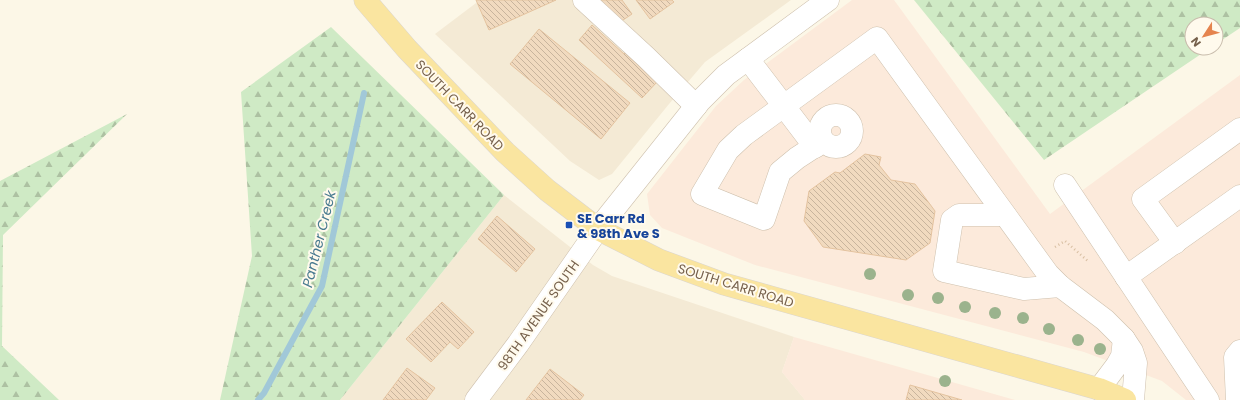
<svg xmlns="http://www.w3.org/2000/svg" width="1240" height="400" font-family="Poppins,sans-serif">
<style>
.residential{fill:#f4ead5}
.commercial{fill:#fceadb}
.forest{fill:url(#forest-firs)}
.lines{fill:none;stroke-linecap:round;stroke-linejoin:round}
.stream{stroke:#a1c8d8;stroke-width:6}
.building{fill:url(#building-back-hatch);stroke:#e4c39f}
.minor-casing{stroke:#cec0ad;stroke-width:23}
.major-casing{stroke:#dbd6d0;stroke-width:23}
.path{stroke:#d7bea1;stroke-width:2.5;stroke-dasharray:1 3;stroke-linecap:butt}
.minor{stroke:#fff;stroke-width:22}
.major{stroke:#fae5a0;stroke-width:22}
.tree{fill:#9bb38d}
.transit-dot{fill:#1a4fb4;stroke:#fffaed;stroke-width:1.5}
.labels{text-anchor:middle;stroke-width:4;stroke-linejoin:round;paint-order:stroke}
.street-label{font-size:13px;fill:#76604b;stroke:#fffaed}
.transit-label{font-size:13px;font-weight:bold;fill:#164399;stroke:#fffaed;text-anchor:start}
.water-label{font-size:14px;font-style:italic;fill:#487a90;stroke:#fffaed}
</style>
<defs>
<pattern id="forest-firs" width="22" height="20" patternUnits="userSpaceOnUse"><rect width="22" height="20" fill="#cfeac5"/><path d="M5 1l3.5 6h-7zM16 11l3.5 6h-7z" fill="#adc1a2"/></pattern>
<pattern id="building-back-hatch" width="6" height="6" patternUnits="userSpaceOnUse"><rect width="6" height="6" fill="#f1dabf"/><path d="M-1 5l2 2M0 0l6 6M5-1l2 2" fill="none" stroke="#c8b49d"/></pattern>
</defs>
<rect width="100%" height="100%" fill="#fcf7e7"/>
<g class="residential">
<path d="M480 0H791L705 62 669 104 612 174 599 180 570 161 435 34Z"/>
<path d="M504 195 593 265 612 276 794 337 782 372 805 400H340Z"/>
</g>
<g class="commercial">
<path d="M852 0H894L1050 214 1240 75V400H1186L1162 381 1084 352 755 265 662 228 650 215 647 194 716 106 744 80Z"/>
<path d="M794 337 1015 400H805L782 372Z"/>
</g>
<g class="forest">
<path d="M914 0H1240V28L1216 44V24H1192V48H1210L1044 160Z"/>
<path d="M331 27 504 195 340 400H220L252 256 241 92Z"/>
<path d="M127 114 3 235 2 346 59 400H0V181Z"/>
</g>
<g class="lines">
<path class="stream" d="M258 400 264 393 322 286 364 93"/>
</g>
<g class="building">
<path d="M476 0H556L489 30Z"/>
<path d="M600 0H622L632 14 617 24Z"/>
<path d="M636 0H672L674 2 650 19Z"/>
<path d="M592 25 624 54 625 53 657 82 642 98 579 40Z"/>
<path d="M539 29 630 103 601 139 510 64Z"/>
<path d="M865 154 881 157 879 165 891 180 915 184 935 211 930 243 906 260 823 247 804 221 809 191 835 172 840 173Z"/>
<path d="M497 216 535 249 516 272 478 239Z"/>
<path d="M442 302 474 332 458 349 450 342 431 362 406 339Z"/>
<path d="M407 368 435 388 426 400H383Z"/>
<path d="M550 369 584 395 580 400H526Z"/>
<path d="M910 385 962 400H906Z"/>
</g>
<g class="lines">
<defs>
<g id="minor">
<path d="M584 0 646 57 696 106"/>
<path d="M748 59 815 147"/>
<circle cx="836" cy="131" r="16"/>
<path d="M823 141 797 158 780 172 764 219 702 194 728 150 744 135 877 38 1048 274 1060 286 1105 320 1124 339"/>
<path d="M1065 185 1208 400"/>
<path d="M1005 215H959L952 220 944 271 1024 289 1060 286"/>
<path d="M1175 243 1143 199 1240 129"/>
<path d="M1126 277 1240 196"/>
<path d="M1099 389 1117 365 1122 356 1124 339 1132 351 1136 363 1133 400"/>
<path d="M476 400 518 344 598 229 700 101 726 75 828 0"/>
<path d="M1237 400 1235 357 1240 351"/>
</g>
<path id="major" d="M365 0 407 49 505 152 547 190 598 229 659 260 724 284 1099 389 1125 400"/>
</defs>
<use href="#minor" class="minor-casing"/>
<use href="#major" class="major-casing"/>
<path class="path" d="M1055 247 1065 241 1089 262"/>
<use href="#minor" class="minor"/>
<use href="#major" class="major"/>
</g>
<g class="tree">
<circle cx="870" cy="274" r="6"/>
<circle cx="908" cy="295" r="6"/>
<circle cx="938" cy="298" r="6"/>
<circle cx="965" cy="307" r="6"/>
<circle cx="995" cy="313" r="6"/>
<circle cx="1023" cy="318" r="6"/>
<circle cx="1049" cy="329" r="6"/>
<circle cx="1078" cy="340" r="6"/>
<circle cx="1100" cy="349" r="6"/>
<circle cx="945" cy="381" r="6"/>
</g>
<rect class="transit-dot" x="565" y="221" width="8" height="8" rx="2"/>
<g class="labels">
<g class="street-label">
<text transform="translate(460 105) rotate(46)" y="5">SOUTH CARR ROAD</text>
<text transform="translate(736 285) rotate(17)" y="5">SOUTH CARR ROAD</text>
<text transform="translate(538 315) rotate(-55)" y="5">98TH AVENUE SOUTH</text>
</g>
<g class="transit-label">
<text x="577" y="223">SE Carr Rd<tspan x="577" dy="15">&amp; 98th Ave S</tspan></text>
</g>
<g class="water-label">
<text transform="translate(319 239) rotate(-76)" y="5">Panther Creek</text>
</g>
</g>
<g transform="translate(1204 36) rotate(234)"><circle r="19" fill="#fffaed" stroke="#c8bcac"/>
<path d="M0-3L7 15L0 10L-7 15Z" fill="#e5844e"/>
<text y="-6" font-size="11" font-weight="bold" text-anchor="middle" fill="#76604b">N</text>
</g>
</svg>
